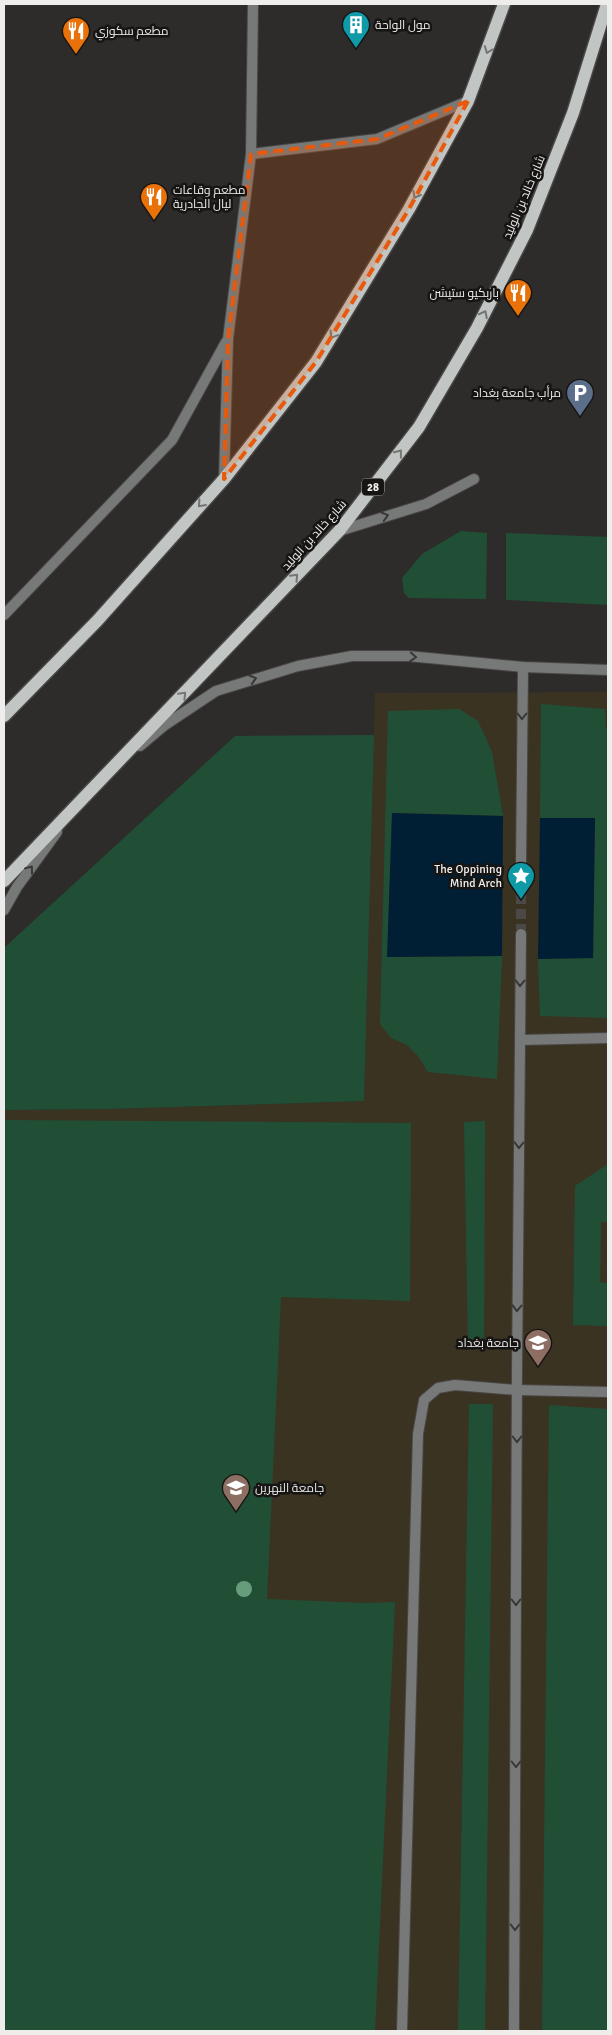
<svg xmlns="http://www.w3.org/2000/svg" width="612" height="2035" font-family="Signika,Cairo,sans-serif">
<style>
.education{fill:#3b3322}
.green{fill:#204f36}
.water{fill:#001e34}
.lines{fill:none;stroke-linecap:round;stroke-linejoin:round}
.tertiary-tunnel{stroke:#4b4947;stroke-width:10;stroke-dasharray:10 5;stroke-linecap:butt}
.service-casing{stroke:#494745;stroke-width:12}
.minor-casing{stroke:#494745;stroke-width:12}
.tertiary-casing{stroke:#494745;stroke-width:12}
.primary-casing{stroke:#494745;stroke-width:15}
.service{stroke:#777878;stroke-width:10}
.minor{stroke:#777878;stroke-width:10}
.tertiary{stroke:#777878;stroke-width:10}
.primary{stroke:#c1c5c4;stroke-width:12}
.tree{fill:#669c7b}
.oneway{stroke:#747675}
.oneway2{stroke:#383837}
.marked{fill:#e8590c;fill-opacity:0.2;stroke:#e8590c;stroke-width:4;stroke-dasharray:10 6;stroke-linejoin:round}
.labels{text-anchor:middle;stroke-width:5;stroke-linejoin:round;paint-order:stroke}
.shield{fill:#161514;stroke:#adacab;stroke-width:1}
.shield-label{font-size:11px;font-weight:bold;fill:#eeedec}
.poi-label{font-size:12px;fill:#eeedec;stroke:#161514;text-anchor:start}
.street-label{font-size:12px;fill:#eeedec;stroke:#161514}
</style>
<rect width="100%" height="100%" fill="#2e2c2a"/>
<path class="education" d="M608 692V2031H4V1110L108 1109 364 1101 375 693Z"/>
<g class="green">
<path d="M461 531 487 533 486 599 409 598 404 593 402 578 422 554Z"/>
<path d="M506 533 608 537V605L506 600Z"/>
<path d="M541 704 605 709 606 728 608 732V1018L540 1016 538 959 593 958 595 818H540Z"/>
<path d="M459 709 478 721 492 752 503 816 392 813 388 957 502 956 497 1079 428 1072 418 1056 407 1045 391 1038 380 1024 388 711Z"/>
<path d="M374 735 364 1101 108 1109 4 1110V948L235 736Z"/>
<path d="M4 1120 411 1123 410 1301 281 1297 267 1599 364 1603 395 1602 375 2031H4Z"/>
<path d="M485 1121 484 1346H468L464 1122Z"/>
<path d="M608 1164V1222H601L600 1282 608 1283V1326L573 1325 575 1186Z"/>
<path d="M469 1404H493L485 2031H458Z"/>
<path d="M549 1405 608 1409V2031H542Z"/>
</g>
<g class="water">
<path d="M392 813 503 816 502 956 387 957Z"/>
<path d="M540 818H595L593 958 538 959Z"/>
</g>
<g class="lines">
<path class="tertiary-tunnel" d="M521 934V865"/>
<defs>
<g id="service">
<path d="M339 531 426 504 474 479"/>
<path d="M4 910 17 887 57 832"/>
<path d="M402 2031 418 1434 424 1400 438 1388 455 1385 517 1390"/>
</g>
<g id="minor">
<path d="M251 154 377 139 468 101"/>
<path d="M224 479 228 339 251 154 253 4"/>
<path d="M4 615 172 440 226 342"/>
</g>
<g id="tertiary">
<path d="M140 746 165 725 216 691 298 666 352 656H408L523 667 608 670"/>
<path d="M521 865 523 667"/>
<path d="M520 1040 608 1038"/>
<path d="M517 1390 608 1392"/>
<path d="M514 2031 517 1370 521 934"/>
</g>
<g id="primary">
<path d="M4 716 97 621 224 479 316 362 409 209 468 101 504 4"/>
<path d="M4 881 339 531 419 427 477 328 527 230 573 113 607 4"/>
</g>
</defs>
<use href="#service" class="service-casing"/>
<use href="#minor" class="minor-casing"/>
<use href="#tertiary" class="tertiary-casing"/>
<use href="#primary" class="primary-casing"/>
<use href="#service" class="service"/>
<use href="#minor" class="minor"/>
<use href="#tertiary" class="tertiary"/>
<use href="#primary" class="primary"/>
</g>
<circle class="tree" cx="244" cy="1589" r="8"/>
<defs><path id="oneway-chevron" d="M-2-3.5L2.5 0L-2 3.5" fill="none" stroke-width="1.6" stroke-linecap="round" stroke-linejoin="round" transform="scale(1.25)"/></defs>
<g class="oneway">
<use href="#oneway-chevron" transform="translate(488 50) rotate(111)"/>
<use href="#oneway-chevron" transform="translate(416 195) rotate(119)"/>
<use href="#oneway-chevron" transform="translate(484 314) rotate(-63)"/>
<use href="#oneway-chevron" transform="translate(333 335) rotate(121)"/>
<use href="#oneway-chevron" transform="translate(399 453) rotate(-52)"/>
<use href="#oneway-chevron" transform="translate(201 504) rotate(132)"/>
<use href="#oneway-chevron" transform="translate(295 577) rotate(-47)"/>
<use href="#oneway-chevron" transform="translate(183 695) rotate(-46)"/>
</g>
<g class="oneway2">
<use href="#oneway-chevron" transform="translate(385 516) rotate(-16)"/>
<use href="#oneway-chevron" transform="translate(413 657) rotate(4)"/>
<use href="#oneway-chevron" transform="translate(253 679) rotate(-17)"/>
<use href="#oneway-chevron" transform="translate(522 716) rotate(90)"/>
<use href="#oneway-chevron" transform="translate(30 869) rotate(-53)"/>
<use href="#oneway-chevron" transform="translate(520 983) rotate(91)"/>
<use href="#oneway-chevron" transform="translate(519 1145) rotate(91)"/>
<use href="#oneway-chevron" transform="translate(517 1308) rotate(91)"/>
<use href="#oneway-chevron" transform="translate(517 1439) rotate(90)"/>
<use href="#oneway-chevron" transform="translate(516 1602) rotate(90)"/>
<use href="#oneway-chevron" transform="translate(516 1764) rotate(90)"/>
<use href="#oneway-chevron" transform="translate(515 1927) rotate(90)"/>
</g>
<path class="marked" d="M468 101 409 209 316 362 224 479 228 339 251 154 377 139Z"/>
<defs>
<symbol id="building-pin" viewBox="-11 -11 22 30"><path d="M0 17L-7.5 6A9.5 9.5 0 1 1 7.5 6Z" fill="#0f9aa8" stroke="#161514"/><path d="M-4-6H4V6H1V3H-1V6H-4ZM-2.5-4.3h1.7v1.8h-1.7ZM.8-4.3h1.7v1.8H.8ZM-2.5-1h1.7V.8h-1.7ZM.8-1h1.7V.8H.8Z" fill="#fff"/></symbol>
<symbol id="restaurant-pin" viewBox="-11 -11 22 30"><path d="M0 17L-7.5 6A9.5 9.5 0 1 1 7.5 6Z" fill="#e8710a" stroke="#161514"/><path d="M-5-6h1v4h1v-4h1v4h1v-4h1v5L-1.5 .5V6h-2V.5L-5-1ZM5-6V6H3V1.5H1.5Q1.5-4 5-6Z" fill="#fff"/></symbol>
<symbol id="parking-pin" viewBox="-11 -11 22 30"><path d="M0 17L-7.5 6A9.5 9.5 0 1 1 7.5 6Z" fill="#5c6f8a" stroke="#161514"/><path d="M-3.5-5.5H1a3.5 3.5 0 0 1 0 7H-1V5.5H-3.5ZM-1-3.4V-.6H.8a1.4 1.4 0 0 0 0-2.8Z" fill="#fff"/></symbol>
<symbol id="sight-pin" viewBox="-11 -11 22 30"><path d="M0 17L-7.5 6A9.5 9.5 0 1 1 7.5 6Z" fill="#0f9aa8" stroke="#161514"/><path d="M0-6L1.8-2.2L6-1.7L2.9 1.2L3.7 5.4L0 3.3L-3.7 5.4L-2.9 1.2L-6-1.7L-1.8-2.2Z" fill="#fff"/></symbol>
<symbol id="university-pin" viewBox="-11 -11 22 30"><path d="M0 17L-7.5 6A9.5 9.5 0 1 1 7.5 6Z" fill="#8d6e63" stroke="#161514"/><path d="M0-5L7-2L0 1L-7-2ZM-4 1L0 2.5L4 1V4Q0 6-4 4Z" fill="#fff"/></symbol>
</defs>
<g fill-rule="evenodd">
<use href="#building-pin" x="340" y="9" width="32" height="43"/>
<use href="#restaurant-pin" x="60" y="15" width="32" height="43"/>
<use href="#restaurant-pin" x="138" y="181" width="32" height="43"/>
<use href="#restaurant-pin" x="502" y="277" width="32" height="43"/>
<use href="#parking-pin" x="564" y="377" width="32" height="43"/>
<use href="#sight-pin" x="505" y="860" width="32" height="43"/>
<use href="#university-pin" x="522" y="1327" width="32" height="43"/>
<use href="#university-pin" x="220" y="1472" width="32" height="43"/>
</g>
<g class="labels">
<rect class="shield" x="362" y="478.5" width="22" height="17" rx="4"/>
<g class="shield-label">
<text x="373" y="491">28</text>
</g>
<g class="poi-label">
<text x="375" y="29">مول الواحة</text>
<text x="95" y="35">مطعم سكوزي</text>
<text x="173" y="194">مطعم وقاعات<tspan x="173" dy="14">ليال الجادرية</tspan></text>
<text x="499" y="297" text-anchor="end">باربكيو ستيشن</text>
<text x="561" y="397" text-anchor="end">مرأب جامعة بغداد</text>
<text x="502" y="873" text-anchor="end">The Oppining<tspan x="502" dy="14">Mind Arch</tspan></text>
<text x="519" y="1347" text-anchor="end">جامعة بغداد</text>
<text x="255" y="1492">جامعة النهرين</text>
</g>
<g class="street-label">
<text transform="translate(524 197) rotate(-67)" y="4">شارع خالد بن الوليد</text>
<text transform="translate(314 535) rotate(-48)" y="4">شارع خالد بن الوليد</text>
</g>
</g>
<rect width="612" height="2035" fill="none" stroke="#eeedec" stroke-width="10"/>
</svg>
